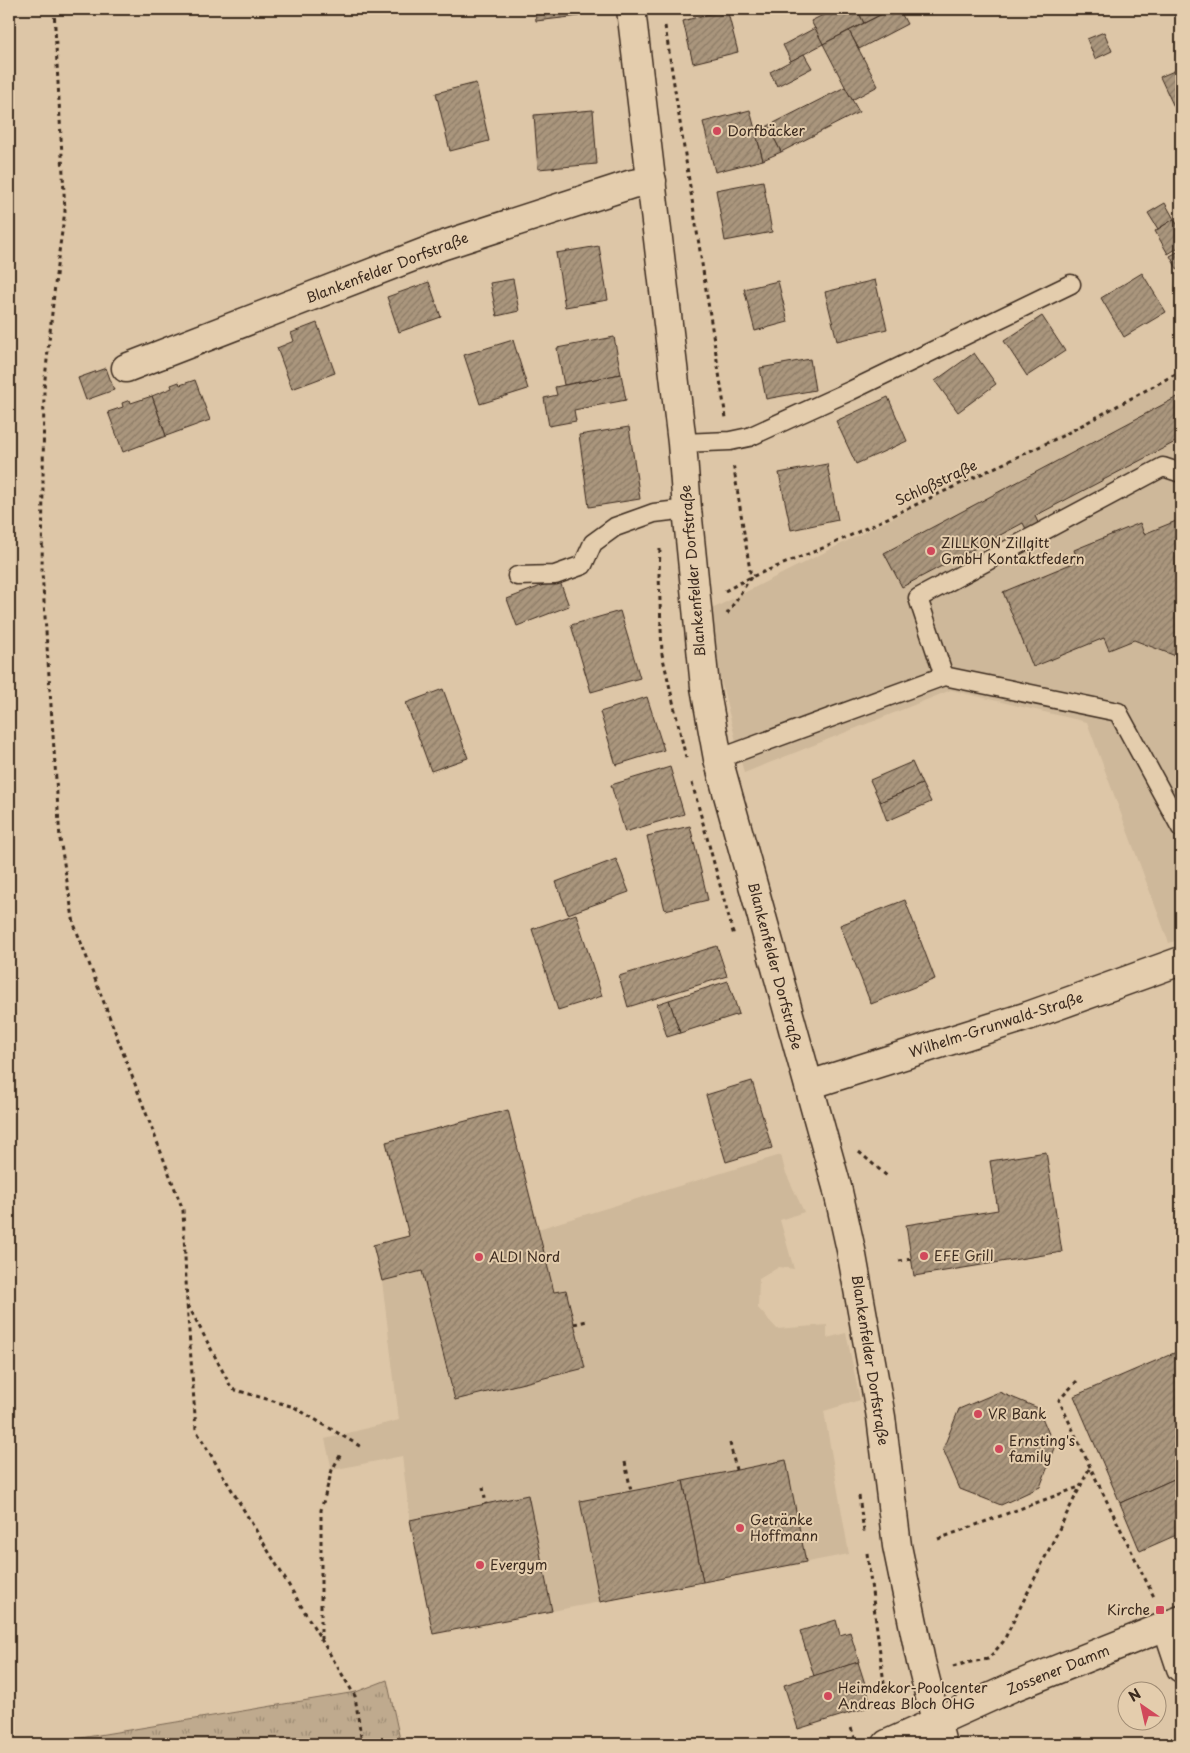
<svg xmlns="http://www.w3.org/2000/svg" width="1190" height="1753" font-family="'Playpen Sans',sans-serif">
<style>
.built{fill:#ceb89a}
.grass{fill:url(#grass-tufts);stroke:#7d6a56}
.building{fill:url(#building-hatch);stroke:#3b2a1e}
.lines{fill:none;stroke-linecap:round;stroke-linejoin:round}
.lane-casing{stroke:#3b2a1e;stroke-width:21}
.street-casing{stroke:#3b2a1e;stroke-width:31}
.secondary-casing{stroke:#3b2a1e;stroke-width:31}
.path{stroke:#3b2a1e;stroke-width:3;stroke-dasharray:4 4;stroke-linecap:butt}
.lane{stroke:#e4cdad;stroke-width:18}
.street{stroke:#e4cdad;stroke-width:28}
.secondary{stroke:#e4cdad;stroke-width:28}
.poi-dot{fill:#d1495b;stroke:#e4cdad;stroke-width:2}
.labels{text-anchor:middle;stroke-width:4;stroke-linejoin:round;paint-order:stroke}
.poi-label{font-size:14px;fill:#3b2a1e;stroke:#e4cdad;text-anchor:start}
.street-label{font-size:14px;fill:#3b2a1e;stroke:#e4cdad}
</style>
<defs>
<pattern id="grass-tufts" width="24" height="20" patternUnits="userSpaceOnUse" patternTransform="scale(1.25)"><rect width="24" height="20" fill="#bfaa8e"/><path d="M3 7l-1-3M5 7V3M7 7l1-3M15 17l-1-3M17 17v-4M19 17l1-3" fill="none" stroke="#9c8b73"/></pattern>
<pattern id="building-hatch" width="6" height="6" patternUnits="userSpaceOnUse" patternTransform="scale(1.25)"><rect width="6" height="6" fill="#aa967d"/><path d="M-1 1l2-2M0 6l6-6M5 7l2-2" fill="none" stroke="#8c7b66"/></pattern>
</defs>
<rect width="100%" height="100%" fill="#ddc6a7"/>
<filter id="ink" filterUnits="userSpaceOnUse"><feTurbulence type="fractalNoise" baseFrequency=".02" numOctaves="2"/><feDisplacementMap in="SourceGraphic" scale="10" xChannelSelector="R" yChannelSelector="G"/><feConvolveMatrix kernelMatrix="1 2 1 2 8 2 1 2 1" color-interpolation-filters="sRGB"/></filter>
<g filter="url(#ink)">
<g class="built">
<path d="M1181 373V939L1169 943 1087 722 951 690 744 773 704 613Z"/>
<path d="M508 1110 538 1229 781 1155 785 1171 804 1212 780 1220 794 1269 779 1267 759 1279 758 1308 777 1329 827 1325V1338L846 1333 860 1400 824 1411 849 1554 433 1634 410 1520 402 1456 332 1470 325 1439 399 1420 382 1281 373 1245 409 1236 386 1142Z"/>
</g>
<path class="grass" d="M387 1680 401 1744H45L356 1692Z"/>
<g class="building">
<path d="M535 9H578L579 16 536 21Z"/>
<path d="M727 9 738 52 693 63 683 21Z"/>
<path d="M835 9H857L864 23 823 44 811 21Z"/>
<path d="M857 9H892L864 23Z"/>
<path d="M892 9H899L907 24 859 49 849 31Z"/>
<path d="M1173 9H1181V28Z"/>
<path d="M815 28 823 44 791 61 783 45Z"/>
<path d="M849 31 878 86 852 100 823 44Z"/>
<path d="M1104 32 1112 51 1095 59 1087 39Z"/>
<path d="M804 54 812 68 777 86 770 72Z"/>
<path d="M1181 68V108L1176 111 1160 77Z"/>
<path d="M476 83 489 141 450 151 436 93Z"/>
<path d="M845 87 859 112 781 152 768 126Z"/>
<path d="M593 110 597 164 538 169 534 115Z"/>
<path d="M750 110 763 160 715 172 703 122Z"/>
<path d="M768 126 781 152 763 160 756 133Z"/>
<path d="M763 181 772 232 725 241 716 190Z"/>
<path d="M1165 203 1174 219 1158 229 1148 213Z"/>
<path d="M1174 219 1181 231V246L1168 254 1155 231Z"/>
<path d="M599 246 608 300 565 307 556 253Z"/>
<path d="M1181 250V273L1180 274 1170 256Z"/>
<path d="M1142 273 1166 312 1124 337 1101 298Z"/>
<path d="M513 279 519 311 497 316 490 283Z"/>
<path d="M875 280 887 329 837 341 825 292Z"/>
<path d="M778 281 788 322 755 331 744 289Z"/>
<path d="M429 282 441 317 399 332 387 297Z"/>
<path d="M1042 316 1065 351 1027 376 1004 341Z"/>
<path d="M317 323 335 373 292 389 277 348 294 341 291 333Z"/>
<path d="M614 337 621 374 564 385 557 348Z"/>
<path d="M513 340 528 389 480 404 464 355Z"/>
<path d="M974 353 996 384 958 412 935 381Z"/>
<path d="M810 359 815 390 766 399 760 368Z"/>
<path d="M106 368 114 390 86 400 78 378Z"/>
<path d="M621 374 626 400 574 410 576 421 549 426 544 398 557 395 555 387Z"/>
<path d="M195 380 210 420 166 436 152 396 172 388 171 385 179 382 180 385Z"/>
<path d="M1181 395V439L1035 516 1040 527 1028 533 1023 523 902 587 884 553Z"/>
<path d="M152 396 166 436 123 452 108 412 123 407 122 403 130 400 131 403Z"/>
<path d="M888 397 907 441 856 464 836 421Z"/>
<path d="M629 427 640 499 589 507 579 435Z"/>
<path d="M827 464 838 520 791 530 779 473Z"/>
<path d="M1181 519V658L1134 640 1109 650 1104 638 1033 667 1003 592 1078 561 1074 550 1140 523 1144 534Z"/>
<path d="M559 579 569 606 517 626 507 599Z"/>
<path d="M620 611 640 678 591 692 571 625Z"/>
<path d="M443 689 468 758 431 771 406 703Z"/>
<path d="M647 697 664 750 616 765 600 712Z"/>
<path d="M912 762 922 784 880 802 870 780Z"/>
<path d="M670 767 684 814 625 832 611 785Z"/>
<path d="M922 784 931 802 887 821 880 802Z"/>
<path d="M690 826 708 900 665 910 647 836Z"/>
<path d="M616 859 629 892 568 914 556 882Z"/>
<path d="M905 900 935 979 871 1004 840 925Z"/>
<path d="M576 914 602 996 558 1010 532 929Z"/>
<path d="M717 946 727 976 628 1007 619 976Z"/>
<path d="M728 981 739 1014 680 1033 669 1000Z"/>
<path d="M669 1000 680 1033 667 1037 657 1004Z"/>
<path d="M752 1081 772 1148 726 1162 706 1095Z"/>
<path d="M508 1110 554 1292 566 1290 585 1368 455 1400 422 1271 382 1281 373 1245 409 1236 386 1142Z"/>
<path d="M1046 1152 1062 1252 914 1276 906 1225 998 1210 990 1161Z"/>
<path d="M1181 1350V1476L1120 1503 1074 1396Z"/>
<path d="M999 1392 1038 1408 1055 1448 1040 1487 1001 1505 960 1489 943 1449 959 1409Z"/>
<path d="M786 1460 806 1562 703 1582 683 1481Z"/>
<path d="M1181 1476V1533L1140 1551 1120 1503Z"/>
<path d="M683 1481 703 1582 600 1602 580 1501Z"/>
<path d="M528 1495 552 1611 433 1634 410 1520Z"/>
<path d="M836 1620 840 1635 850 1632 859 1662 814 1676 800 1631Z"/>
<path d="M858 1662 872 1706 798 1729 784 1685Z"/>
</g>
<g class="lines">
<defs>
<g id="lane">
<path d="M682 443 730 441 749 437 850 391 1071 284"/>
<path d="M517 576 555 575 583 565 593 543 615 527 654 513 687 509"/>
<path d="M944 676 918 598 1163 467 1181 473"/>
<path d="M718 759 944 676 1118 712 1181 828"/>
</g>
<g id="street">
<path d="M126 368 441 246 632 184 652 181"/>
<path d="M809 1085 1028 1016 1181 961"/>
<path d="M1167 1626 1181 1668"/>
</g>
<g id="secondary">
<path d="M631 9 682 443 687 509 705 687 718 759 837 1187 851 1250 881 1417 897 1546 921 1662 942 1744"/>
<path d="M887 1744 1013 1687 1181 1620"/>
</g>
</defs>
<use href="#lane" class="lane-casing"/>
<use href="#street" class="street-casing"/>
<use href="#secondary" class="secondary-casing"/>
<g class="path">
<path d="M54 9 65 211 57 266 44 388 42 572 60 839 74 924 183 1210 187 1303 196 1430 355 1696 362 1744"/>
<path d="M665 26 726 418"/>
<path d="M660 549 659 575 662 654 687 762"/>
<path d="M725 591 751 577 828 546 1064 435 1181 371"/>
<path d="M727 614 751 577 733 463"/>
<path d="M692 783 734 936"/>
<path d="M859 1152 887 1176"/>
<path d="M899 1261 912 1259"/>
<path d="M188 1305 232 1389 294 1407 363 1448"/>
<path d="M574 1324 587 1321"/>
<path d="M1077 1381 1059 1400 1090 1467 1155 1599"/>
<path d="M730 1443 736 1470"/>
<path d="M625 1462 631 1491"/>
<path d="M483 1487 486 1504"/>
<path d="M859 1496 864 1532"/>
<path d="M938 1539 1079 1487"/>
<path d="M867 1553 885 1691 897 1686"/>
<path d="M321 1640V1510L332 1470 341 1454"/>
<path d="M953 1667 965 1663 988 1659 1003 1642 1090 1467"/>
<path d="M851 1728 857 1743"/>
</g>
<use href="#lane" class="lane"/>
<use href="#street" class="street"/>
<use href="#secondary" class="secondary"/>
</g>
</g>
<g class="poi-dot">
<circle cx="717" cy="131" r="5"/>
<circle cx="931" cy="551" r="5"/>
<circle cx="924" cy="1256" r="5"/>
<circle cx="479" cy="1257" r="5"/>
<circle cx="978" cy="1414" r="5"/>
<circle cx="999" cy="1449" r="5"/>
<circle cx="740" cy="1528" r="5"/>
<circle cx="480" cy="1565" r="5"/>
<rect x="1155" y="1605" width="10" height="10" rx="2.5"/>
<circle cx="828" cy="1696" r="5"/>
</g>
<g class="labels">
<g class="poi-label">
<text x="727" y="136">Dorfbäcker</text>
<text x="941" y="548">ZILLKON Zillgitt<tspan x="941" dy="16">GmbH Kontaktfedern</tspan></text>
<text x="934" y="1261">EFE Grill</text>
<text x="489" y="1262">ALDI Nord</text>
<text x="988" y="1419">VR Bank</text>
<text x="1009" y="1446">Ernsting's<tspan x="1009" dy="16">family</tspan></text>
<text x="750" y="1525">Getränke<tspan x="750" dy="16">Hoffmann</tspan></text>
<text x="490" y="1570">Evergym</text>
<text x="1150" y="1615" text-anchor="end">Kirche</text>
<text x="838" y="1693">Heimdekor-Poolcenter<tspan x="838" dy="16">Andreas Bloch OHG</tspan></text>
</g>
<g class="street-label">
<text transform="translate(387 268) rotate(-21)" y="5">Blankenfelder Dorfstraße</text>
<text transform="translate(936 483) rotate(-25)" y="5">Schloßstraße</text>
<text transform="translate(693 571) rotate(-95)" y="5">Blankenfelder Dorfstraße</text>
<text transform="translate(775 966) rotate(75)" y="5">Blankenfelder Dorfstraße</text>
<text transform="translate(996 1025) rotate(-18)" y="5">Wilhelm-Grunwald-Straße</text>
<text transform="translate(870 1360) rotate(81)" y="5">Blankenfelder Dorfstraße</text>
<text transform="translate(1058 1670) rotate(-22)" y="5">Zossener Damm</text>
</g>
</g>
<rect width="1190" height="1753" fill="none" stroke="#e4cdad" stroke-width="30"/>
<rect x="15" y="15" width="1160" height="1723" fill="none" stroke="#3b2a1e" stroke-width="2" filter="url(#ink)"/>
<g transform="translate(1142 1706) rotate(326)"><circle r="24" fill="#e4cdad" stroke="#a08c74"/>
<path d="M0-4L9 19L0 12L-9 19Z" fill="#d1495b"/>
<text y="-8" font-size="14" font-weight="bold" text-anchor="middle" fill="#3b2a1e">N</text>
</g>
</svg>
